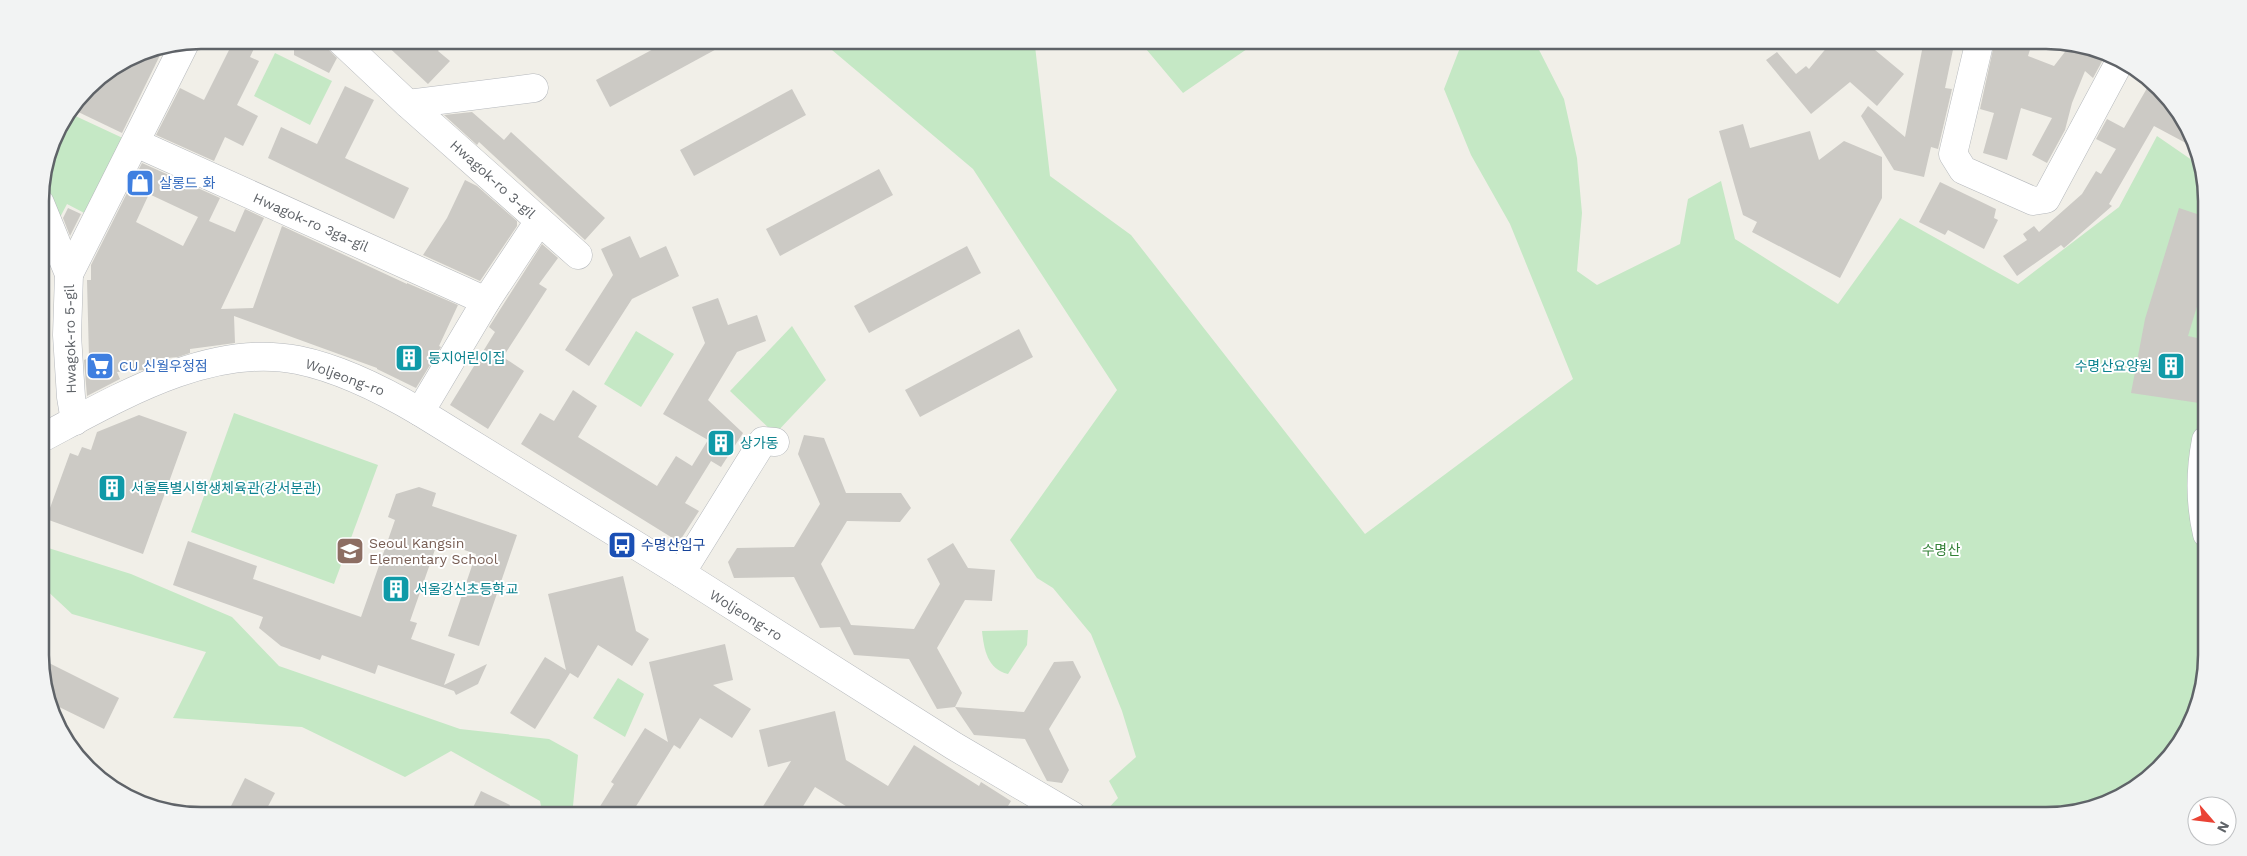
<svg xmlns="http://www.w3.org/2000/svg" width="2247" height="856" font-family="'Work Sans','Noto Sans KR',sans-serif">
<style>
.green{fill:#c5e8c5}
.building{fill:#cccac5;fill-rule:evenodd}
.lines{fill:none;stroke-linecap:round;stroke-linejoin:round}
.minor-casing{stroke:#b5b8bc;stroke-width:29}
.minor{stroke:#fff;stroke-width:28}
.labels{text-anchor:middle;stroke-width:4;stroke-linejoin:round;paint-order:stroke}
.street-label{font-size:14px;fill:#5f6368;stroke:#fff}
.shop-label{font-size:14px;fill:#366cbe;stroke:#fff;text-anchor:start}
.culture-label{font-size:14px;fill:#0d838f;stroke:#fff;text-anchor:start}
.education-label{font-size:14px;fill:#785e54;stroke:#fff;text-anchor:start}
.transit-label{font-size:14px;fill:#164399;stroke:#fff;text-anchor:start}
.park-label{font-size:14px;fill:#348238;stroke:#fff}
.rim{fill:none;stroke:#5f6368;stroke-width:2.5}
</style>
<rect width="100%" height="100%" fill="#f1efe8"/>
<g class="green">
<path d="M814 40H1050L1035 46 1050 176 1131 235 1365 534 1573 379 1510 224 1471 155 1444 89 1463 40H1534L1564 99 1577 158 1582 213 1577 271 1597 285 1680 244 1688 199 1721 181 1735 239 1838 304 1900 218 2018 284 2119 207 2157 136 2202 167 2206 179 2207 656 2199 707 2180 745 2144 783 2098 807 2057 816H1101L1118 798 1109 781 1136 757 1122 711 1091 634 1053 588 1037 578 1010 540 1117 390 973 169 832 50Z"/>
<path d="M1113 40H1260L1183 93 1141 43Z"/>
<path d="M275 53 332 81 310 125 254 96Z"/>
<path d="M69 113 127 140 90 216 67 204 57 223 42 183 57 129Z"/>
<path d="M792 326 826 380 775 434 730 391Z"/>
<path d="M636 331 674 354 641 407 604 384Z"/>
<path d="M234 413 378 465 334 584 191 532Z"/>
<path d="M42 546 131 574 232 617 279 666 460 729 549 739 578 755 572 816H543L540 801 451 751 405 777 302 727 173 718 206 652 72 614 42 586Z"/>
<path d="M1028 630 1027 645 1008 674C987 669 984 649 982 631Z"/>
<path d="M618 678 644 694 625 737 593 718Z"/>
</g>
<g class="building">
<path d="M234 40H258L250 57 259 61 237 105 258 116 243 146 225 137 214 161 156 135 180 88 204 100Z"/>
<path d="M304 40H319L337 58 329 73 294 55V46Z"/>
<path d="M381 40H448L438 51 450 61 428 84Z"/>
<path d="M670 40H733L610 107 596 80Z"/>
<path d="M1833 40H1863L1904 74 1877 106 1850 82 1811 114 1766 60 1777 52 1796 74 1806 66 1809 69Z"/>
<path d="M1924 40H1955L1945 88 1952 89 1938 149 1931 147 1924 177 1894 170 1861 116 1868 106 1905 137Z"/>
<path d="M1995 40H2033L2028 56 2054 66 2071 44 2098 48 2106 54 2093 78 2085 71 2072 103 2065 130 2047 163 2032 155 2052 118 2021 108 2007 160 1983 153 1994 113 1980 109Z"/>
<path d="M164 47 122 133 72 109 94 80 139 52Z"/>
<path d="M2150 83 2167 95 2195 139 2197 149 2154 126 2109 204 2112 206 2064 248 2061 245 2017 276 2003 256 2027 240 2023 234 2034 226 2039 232 2082 194 2096 171 2101 174 2116 149 2096 139 2107 119 2124 128Z"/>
<path d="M345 86 374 100 345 158 409 188 394 219 268 158 281 127 317 144Z"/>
<path d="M792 89 806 115 694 176 680 150Z"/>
<path d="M472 112 504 140 511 132 605 218 585 240 479 142 477 145 444 115Z"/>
<path d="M1743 124 1750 148 1810 131 1819 160 1844 141 1882 157V198L1840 278 1752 232 1757 222 1743 215 1719 131Z"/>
<path d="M142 163 220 198 209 221 235 232 245 209 264 218 221 309 253 308 282 226 407 284V283L458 305 439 346 441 347 416 388 377 369V368L234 316 235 343 190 349V353L178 357 157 359 158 364 144 370 117 372 120 379 87 396 84 360 89 358 87 280H91V265ZM149 194 198 217 183 246 136 222Z"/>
<path d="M879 169 893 195 780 256 766 229Z"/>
<path d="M465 180 477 186 517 221V226L480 281 423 255 447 218Z"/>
<path d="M1940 182 1996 209 1994 218 1998 220 1984 249 1948 230 1945 235 1919 222Z"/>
<path d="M68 208 81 214 70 236 63 218Z"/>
<path d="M2179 208 2206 217V302L2199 300 2188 336 2206 340V404L2131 393 2145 319Z"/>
<path d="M630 236 640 258 666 246 679 276 632 299 589 366 565 350 613 275 601 249Z"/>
<path d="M542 244 558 258 539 284 547 289 503 357 524 371 488 429 450 405 495 332 489 327Z"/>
<path d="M967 246 981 273 869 333 854 306Z"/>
<path d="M718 298 728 325 757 315 766 341 737 352 708 400 743 433 721 467 711 461 685 503 699 511 679 542 521 444 540 413 554 421 573 390 597 406 578 437 657 486 676 456 692 466 708 440 663 414 705 343 692 307Z"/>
<path d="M1019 329 1033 357 920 417 905 390Z"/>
<path d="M139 415 187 432 143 554 46 519 70 453 78 456 82 447 91 450 97 432Z"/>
<path d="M804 435 824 438 846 493H901L911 508 900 522 847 521 821 564 851 625 914 629 940 584 927 559 953 543 968 568 995 570 992 601 965 600 937 648 962 693 955 707 1024 712 1054 662 1073 661 1081 677 1049 729 1069 770 1062 783 1047 781 1025 739 974 735 955 707 937 709 909 659 854 655 840 627 820 628 794 577 734 578 728 562 737 548 794 547 820 504 798 454Z"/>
<path d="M419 487 436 493 432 506 517 535 479 646 448 636 476 554 438 541 410 621 417 623 411 639 455 654 444 685 487 664 478 684 456 695 454 691 378 665 375 674 322 655 320 660 281 646 259 628 263 617 173 585 188 541 257 566 253 579 361 617 395 520 388 517 396 494Z"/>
<path d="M623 576 636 631 649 639 632 666 598 645 578 678 570 673 535 729 510 713 545 657 566 670 548 594Z"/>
<path d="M725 644 733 680 713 685 751 709 732 738 700 718 680 749 674 745 630 816H594L614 784 611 782 645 728 668 742 649 662Z"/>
<path d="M49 663 119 698 104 729 51 703 43 687V676Z"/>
<path d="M835 711 846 760 888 786 914 745 979 786 981 782 1011 801 1002 816H862L815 787 797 816H757L791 761 768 767 759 730Z"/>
<path d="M245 778 275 793 263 816H226Z"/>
<path d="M481 791 510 805 505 816H469Z"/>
</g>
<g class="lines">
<defs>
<g id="minor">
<path d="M340 40 408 104 578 255"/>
<path d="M1980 40 1953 154 1963 170 2033 201 2046 199 2119 63"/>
<path d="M408 104 534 88"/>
<path d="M136 143 486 301"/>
<path d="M40 203 69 274 67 335 71 397 75 421"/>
<path d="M69 274 185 43"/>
<path d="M420 412 486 301 539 221"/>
<path d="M42 438C116 399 210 342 298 360 342 369 383 390 420 412L681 573 954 746 1073 816"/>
<path d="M2206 440C2200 471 2200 504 2207 534"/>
<path d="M681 573 763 441 775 442"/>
</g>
</defs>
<use href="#minor" class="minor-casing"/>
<use href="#minor" class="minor"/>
</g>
<defs>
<symbol id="shop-square" viewBox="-11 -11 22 22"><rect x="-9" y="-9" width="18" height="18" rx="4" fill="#3f7fe0" stroke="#fff"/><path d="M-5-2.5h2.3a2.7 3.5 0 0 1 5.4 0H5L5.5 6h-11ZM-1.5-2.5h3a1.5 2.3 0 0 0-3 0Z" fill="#fff"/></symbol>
<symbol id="building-square" viewBox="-11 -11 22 22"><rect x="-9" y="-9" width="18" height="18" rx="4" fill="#0f9aa8" stroke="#fff"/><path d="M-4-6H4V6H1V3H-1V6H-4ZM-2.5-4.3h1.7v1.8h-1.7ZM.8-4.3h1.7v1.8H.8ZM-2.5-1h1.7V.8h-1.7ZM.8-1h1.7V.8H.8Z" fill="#fff"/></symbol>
<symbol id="supermarket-square" viewBox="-11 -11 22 22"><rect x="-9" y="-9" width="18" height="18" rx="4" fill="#3f7fe0" stroke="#fff"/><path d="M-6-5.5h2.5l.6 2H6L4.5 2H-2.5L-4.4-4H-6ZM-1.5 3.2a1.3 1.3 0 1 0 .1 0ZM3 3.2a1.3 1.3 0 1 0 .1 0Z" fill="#fff"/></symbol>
<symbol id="bus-square" viewBox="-11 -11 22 22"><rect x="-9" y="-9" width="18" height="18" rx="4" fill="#1a4fb4" stroke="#fff"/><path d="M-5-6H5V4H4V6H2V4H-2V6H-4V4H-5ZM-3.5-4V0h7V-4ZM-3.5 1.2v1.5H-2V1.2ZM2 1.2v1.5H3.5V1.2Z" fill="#fff"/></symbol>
<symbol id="school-square" viewBox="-11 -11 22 22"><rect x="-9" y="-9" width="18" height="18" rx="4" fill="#8d6e63" stroke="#fff"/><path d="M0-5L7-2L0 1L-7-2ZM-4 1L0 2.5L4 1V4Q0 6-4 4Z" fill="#fff"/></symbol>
</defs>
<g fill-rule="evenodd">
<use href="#shop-square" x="124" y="167" width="32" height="32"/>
<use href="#building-square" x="393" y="342" width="32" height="32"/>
<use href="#supermarket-square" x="84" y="350" width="32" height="32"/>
<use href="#building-square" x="2155" y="350" width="32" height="32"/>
<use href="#building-square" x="705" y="427" width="32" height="32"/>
<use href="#building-square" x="96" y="472" width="32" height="32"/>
<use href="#bus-square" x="606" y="529" width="32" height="32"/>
<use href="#school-square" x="334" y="535" width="32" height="32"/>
<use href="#building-square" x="380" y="573" width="32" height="32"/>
</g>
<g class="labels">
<g class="street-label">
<text transform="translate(493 179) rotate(42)" y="5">Hwagok-ro 3-gil</text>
<text transform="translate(311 222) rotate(24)" y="5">Hwagok-ro 3ga-gil</text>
<text transform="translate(70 339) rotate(-91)" y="5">Hwagok-ro 5-gil</text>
<text transform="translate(345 377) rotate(20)" y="5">Woljeong-ro</text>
<text transform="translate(746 615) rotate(32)" y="5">Woljeong-ro</text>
</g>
<g class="shop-label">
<text x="159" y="188">살롱드 화</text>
<text x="119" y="371">CU 신월우정점</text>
</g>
<g class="culture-label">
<text x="428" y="363">둥지어린이집</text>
<text x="2152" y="371" text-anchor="end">수명산요양원</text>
<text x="740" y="448">상가동</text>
<text x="131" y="493">서울특별시학생체육관(강서분관)</text>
<text x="415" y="594">서울강신초등학교</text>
</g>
<g class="education-label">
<text x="369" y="548">Seoul Kangsin<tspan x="369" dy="16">Elementary School</tspan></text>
</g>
<g class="transit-label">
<text x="641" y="550">수명산입구</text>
</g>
<g class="park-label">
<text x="1941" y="555">수명산</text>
</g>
</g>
<path d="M0 0H2247V856H0ZM201 49H2046A152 152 0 0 1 2198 201V655A152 152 0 0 1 2046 807H201A152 152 0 0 1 49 655V201A152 152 0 0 1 201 49Z" fill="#f2f3f3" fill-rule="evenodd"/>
<path class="rim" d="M201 49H2046A152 152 0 0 1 2198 201V655A152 152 0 0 1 2046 807H201A152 152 0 0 1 49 655V201A152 152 0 0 1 201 49Z"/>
<g transform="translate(2212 821) rotate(118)"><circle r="24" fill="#ffffff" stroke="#bfc1c3"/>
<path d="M0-4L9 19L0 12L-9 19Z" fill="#ea4335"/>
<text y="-8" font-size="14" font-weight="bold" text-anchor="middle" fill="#5f6368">N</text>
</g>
</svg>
